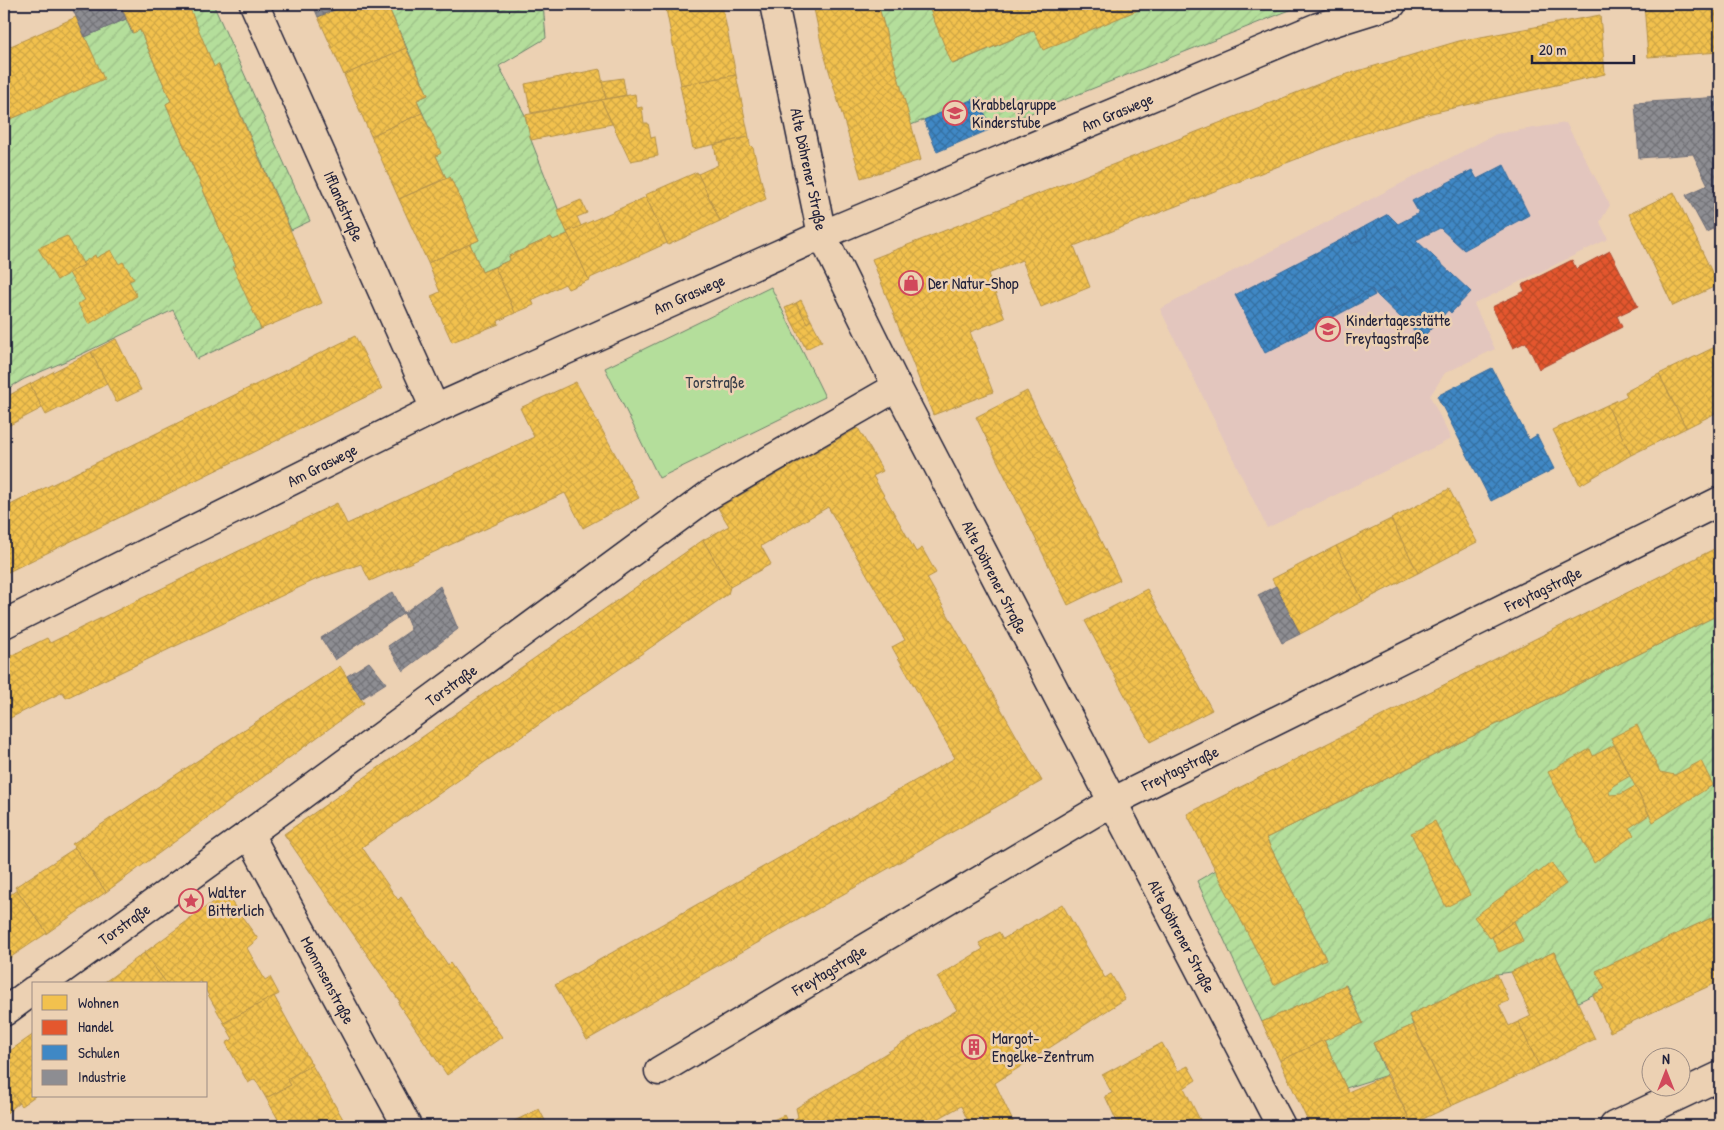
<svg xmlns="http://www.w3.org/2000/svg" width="1724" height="1130" font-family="'Patrick Hand',sans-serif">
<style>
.built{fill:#e3c6be}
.green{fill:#b4de9b;stroke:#6b806b}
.garden{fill:url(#garden-furrows);stroke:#6b806b}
.homes{fill:url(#homes-cross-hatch);stroke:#b49148}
.shops{fill:url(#shops-cross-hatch);stroke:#aa4732}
.schools{fill:url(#schools-cross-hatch);stroke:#36699c}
.industry{fill:url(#industry-cross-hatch);stroke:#6d6d78}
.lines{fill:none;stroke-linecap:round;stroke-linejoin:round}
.street-casing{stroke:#22223b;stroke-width:31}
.secondary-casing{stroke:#22223b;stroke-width:31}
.street{stroke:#ecd1b3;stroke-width:28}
.secondary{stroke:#ecd1b3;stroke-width:28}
.labels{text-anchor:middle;stroke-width:5;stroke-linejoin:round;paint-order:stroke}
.poi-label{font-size:16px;fill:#22223b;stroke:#ecd1b3;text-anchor:start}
.street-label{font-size:16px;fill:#22223b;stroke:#ecd1b3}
.park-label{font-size:16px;fill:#383e49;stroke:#ecd1b3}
</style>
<defs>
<pattern id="garden-furrows" width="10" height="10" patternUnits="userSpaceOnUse" patternTransform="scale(1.25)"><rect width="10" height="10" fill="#b4de9b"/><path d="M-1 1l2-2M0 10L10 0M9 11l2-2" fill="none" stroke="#9abe86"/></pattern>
<pattern id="homes-cross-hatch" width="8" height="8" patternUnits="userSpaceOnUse" patternTransform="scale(1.25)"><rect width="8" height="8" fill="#f2c14e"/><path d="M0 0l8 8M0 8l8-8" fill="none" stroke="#cfa645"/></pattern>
<pattern id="shops-cross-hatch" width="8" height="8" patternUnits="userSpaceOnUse" patternTransform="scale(1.25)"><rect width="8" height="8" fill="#e4572e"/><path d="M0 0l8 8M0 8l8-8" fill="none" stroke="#b84828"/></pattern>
<pattern id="schools-cross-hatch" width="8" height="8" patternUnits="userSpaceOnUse" patternTransform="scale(1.25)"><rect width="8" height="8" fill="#3f88c5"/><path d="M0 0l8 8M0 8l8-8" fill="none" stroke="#346fa1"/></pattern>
<pattern id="industry-cross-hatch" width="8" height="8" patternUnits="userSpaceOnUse" patternTransform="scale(1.25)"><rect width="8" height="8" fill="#8d8d92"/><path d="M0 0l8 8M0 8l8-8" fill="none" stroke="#737378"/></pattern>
</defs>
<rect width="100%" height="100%" fill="#ecd1b3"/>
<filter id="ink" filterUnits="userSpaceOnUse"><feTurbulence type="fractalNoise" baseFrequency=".02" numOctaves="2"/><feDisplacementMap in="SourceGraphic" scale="10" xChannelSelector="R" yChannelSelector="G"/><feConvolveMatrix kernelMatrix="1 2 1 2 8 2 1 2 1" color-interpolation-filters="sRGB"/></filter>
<g filter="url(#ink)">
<path class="built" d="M1566 123 1610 205 1600 222 1608 239 1474 304 1495 349 1445 373 1430 396 1451 439 1267 528 1160 309 1496 134Z"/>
<path class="green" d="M771 287 825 397 659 478 605 368Z"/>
<g class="garden">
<path d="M187 4H213L310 221 291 230 219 65 214 67Z"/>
<path d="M387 4H543L546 38 499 66 525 115 531 140 568 234 553 240 551 237 509 256 510 260 482 272 470 244 479 240 450 177 446 178 436 156 440 153 417 100 428 95Z"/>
<path d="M878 4H929L928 5 953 64 1034 30 1043 49 1152 4H1305L991 129 978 98 911 125Z"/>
<path d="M126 19 132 33 140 30 171 101 166 104 236 266 261 329 197 359 173 310 82 354 24 379 4 391V122L103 79 85 37Z"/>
<path d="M1720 614V914L1597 971 1605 989 1578 1002 1554 952 1511 972 1497 974 1409 1015 1413 1025 1373 1043 1387 1075 1346 1088 1324 1040 1363 1023 1346 985 1262 1022 1197 881 1216 870 1274 984 1326 959 1266 838Z"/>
</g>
<g class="homes">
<path d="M120 4H188L214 67 218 64 322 303 261 329 233 267 236 266 166 104 171 101 140 30 133 33Z"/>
<path d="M348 4H387L406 48 344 75 318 17Z"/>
<path d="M665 4H722L736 75 681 85Z"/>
<path d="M813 4H878L921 160 861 178 822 47Z"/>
<path d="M929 4H1152L1043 50 1034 30 952 64 928 5Z"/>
<path d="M1644 4H1720V52L1648 57Z"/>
<path d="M1600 15 1605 74 1431 113 1353 137 1074 246 1090 287 1041 307 1022 260 988 274 1005 318 970 332 993 392 933 415 872 259 1334 78 1459 41Z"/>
<path d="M76 17 104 79 4 122V49Z"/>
<path d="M406 48 428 95 417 100 422 113 371 136 344 75Z"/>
<path d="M600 69 606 99 531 113 525 84Z"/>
<path d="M736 75 749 137 693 149 680 85Z"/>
<path d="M623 78 626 95 606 99 602 81Z"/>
<path d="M635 94 637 108 642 107 644 123H648L651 138 655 137 658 156 630 161 601 100Z"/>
<path d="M601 100 612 124 531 140 525 115Z"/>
<path d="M422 113 441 153 436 156 446 178 399 199 371 136Z"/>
<path d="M749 137 750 145 753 148 766 199 720 221 698 174 718 165 714 145Z"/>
<path d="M697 172 720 221 668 245 645 195Z"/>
<path d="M450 177 479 240 428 263 399 199Z"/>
<path d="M1674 192 1718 285 1673 306 1629 214Z"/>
<path d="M646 197 667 243 588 279 567 232Z"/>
<path d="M581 200 587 213 577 217 581 226 567 232 557 210Z"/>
<path d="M568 234 589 280 568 289 565 284 532 300 534 305 515 313 495 267 510 260 509 256 551 237 553 240Z"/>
<path d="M67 236 84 265 57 280 38 248Z"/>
<path d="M470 244 482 272 495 267 515 313 498 321 499 324 452 342 431 296 440 292 428 263Z"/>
<path d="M111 250 119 264 123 262 134 279 129 281 137 296 89 324 78 304 85 300 69 273 84 265 82 263 95 255 96 258Z"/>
<path d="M801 300 811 320 807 323 796 303Z"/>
<path d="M796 303 807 323 811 320 822 341 806 349 785 308Z"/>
<path d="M355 336 382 389 4 574V508Z"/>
<path d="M116 339 141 390 116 402 91 352Z"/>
<path d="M1720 345V363L1713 348Z"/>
<path d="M1713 348 1720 363V411L1686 428 1659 374Z"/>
<path d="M91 352 107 384 46 415 30 384Z"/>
<path d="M1659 374 1686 428 1631 455 1607 405 1627 396 1625 392Z"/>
<path d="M576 382 639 498 583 528 565 493 370 581 361 564 317 579 66 698 63 692 4 721V659L47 638 50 643 337 503 347 524 534 437 520 408Z"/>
<path d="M30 384 42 408 4 428V398Z"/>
<path d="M1027 391 1120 580 1068 605 976 417Z"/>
<path d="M1607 405 1631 455 1580 485 1553 430Z"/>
<path d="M858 428 883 471 873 476 916 552 922 548 936 573 927 578 1042 781 587 1040 555 985 955 758 892 647 905 640 828 507 761 546 771 564 730 587 703 540 729 526 718 508Z"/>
<path d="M1449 489 1477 542 1418 573 1391 519Z"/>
<path d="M1391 519 1418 573 1363 601 1336 546Z"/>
<path d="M703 540 730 587 728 594 362 847 398 900 401 897 448 965 450 963 502 1037 447 1075 398 1003 400 1002 284 834Z"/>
<path d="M1336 546 1363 601 1300 634 1272 579Z"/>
<path d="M1720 546V614L1266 838 1326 959 1274 985 1187 814Z"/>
<path d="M1147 589 1212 710 1150 742 1085 621Z"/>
<path d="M340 666 364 703 106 892 72 844Z"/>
<path d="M1637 725 1660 772 1675 775 1701 761 1713 785 1653 822 1611 738Z"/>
<path d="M1614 745 1630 776 1614 785 1609 792 1610 795 1621 794 1635 786 1649 815 1629 828 1634 835 1594 863 1548 772 1590 749 1593 756Z"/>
<path d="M1435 821 1470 895 1446 907 1411 833Z"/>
<path d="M75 848 106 892 47 933 15 887Z"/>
<path d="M1551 863 1566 884 1490 938 1474 917 1537 871 1538 873Z"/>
<path d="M17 890 47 933 5 961 4 899Z"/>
<path d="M225 893 258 939 247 948 265 980 270 977 279 994 224 1023 206 991V984H202L201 981 197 984H167L144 953Z"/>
<path d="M1062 904 1105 978 1111 974 1125 999 995 1083 1015 1126H986L981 1117 970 1126 961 1106 925 1126H760L784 1115 788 1123 798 1117 796 1108 957 1010 937 977 983 949 979 943 999 932 1003 939Z"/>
<path d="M1720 914V981L1610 1032 1593 995 1605 989 1596 971Z"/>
<path d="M1514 921 1523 941 1499 952 1492 937Z"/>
<path d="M1554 952 1595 1039 1539 1066 1518 1022 1531 1016 1511 972Z"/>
<path d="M144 953 167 984H102Z"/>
<path d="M1497 974 1509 1001 1499 1005 1509 1026 1518 1022 1539 1066 1451 1106 1409 1015Z"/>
<path d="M1345 985 1363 1023 1280 1061 1262 1022Z"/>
<path d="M274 996 312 1065 287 1079 291 1085 266 1098 255 1079 248 1083 226 1043 233 1039 224 1023Z"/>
<path d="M1413 1025 1451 1106 1412 1124 1373 1043Z"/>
<path d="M34 1034V1096H35L21 1106 4 1082V1055Z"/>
<path d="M1324 1040 1348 1092 1387 1075 1412 1124 1407 1126H1310L1280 1061Z"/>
<path d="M1162 1043 1178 1071 1188 1066 1196 1080 1184 1088 1203 1126H1119L1105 1096 1112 1093 1102 1075Z"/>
<path d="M312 1065 347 1126H282L266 1098 291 1085 287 1079Z"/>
<path d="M4 1082 19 1103 4 1115Z"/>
<path d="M539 1109 548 1126H504Z"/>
</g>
<path class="shops" d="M1610 251 1638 306 1617 316 1622 327 1539 369 1526 342 1513 348 1492 307 1525 291 1522 285 1572 260 1576 269Z"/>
<g class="schools">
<path d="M978 97 991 129 937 152 924 120Z"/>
<path d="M1504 165 1529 215 1464 250 1440 228 1416 240 1471 292 1451 313 1448 310 1435 325 1395 287 1378 296 1372 289 1290 334 1292 339 1265 353 1235 295 1348 236 1352 244 1368 235 1364 227 1388 214 1398 224 1419 213 1412 201 1472 170 1477 179Z"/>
<path d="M1364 227 1368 235 1352 244 1348 236Z"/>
<path d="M1395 287 1435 325 1422 338 1378 296Z"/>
<path d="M1372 289 1375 295 1292 339 1290 334Z"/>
<path d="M1492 368 1529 440 1537 435 1554 469 1491 501 1437 396Z"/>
</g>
<g class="industry">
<path d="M86 4H120L126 19 85 37 73 10Z"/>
<path d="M316 4H342L343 6 318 17 313 5Z"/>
<path d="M1720 97V226L1706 232 1686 195 1708 185 1693 154 1639 158 1635 103Z"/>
<path d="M440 586 458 629 403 671 388 646 411 630 404 613Z"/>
<path d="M1276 586 1300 634 1282 643 1258 595Z"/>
<path d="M393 592 404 613 335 660 321 638Z"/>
<path d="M369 662 386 683 361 699 347 676Z"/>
</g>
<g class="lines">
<defs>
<g id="street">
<path d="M254 4 435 409"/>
<path d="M774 4 822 235 897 387 1281 1126"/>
<path d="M4 624 435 409 822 235 1318 27 1392 4"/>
<path d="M249 834 407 1126"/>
<path d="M42 984 249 834 709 495 897 387"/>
<path d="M4 1012 34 990"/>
<path d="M659 1071 1112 802 1720 501"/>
</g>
<path id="secondary" d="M1614 1126 1720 1076"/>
</defs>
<use href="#street" class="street-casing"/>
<use href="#secondary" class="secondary-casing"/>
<use href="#street" class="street"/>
<use href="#secondary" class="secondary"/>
</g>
</g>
<defs>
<symbol id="school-ring" viewBox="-11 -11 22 22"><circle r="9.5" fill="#ecd1b3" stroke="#d1495b" stroke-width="1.5"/><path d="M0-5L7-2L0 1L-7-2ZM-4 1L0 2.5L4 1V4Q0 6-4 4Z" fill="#d1495b"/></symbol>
<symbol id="shop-ring" viewBox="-11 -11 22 22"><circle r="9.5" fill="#ecd1b3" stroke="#d1495b" stroke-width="1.5"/><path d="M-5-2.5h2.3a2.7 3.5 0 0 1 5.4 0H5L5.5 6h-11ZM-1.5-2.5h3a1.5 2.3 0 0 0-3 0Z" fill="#d1495b"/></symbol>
<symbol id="sight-ring" viewBox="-11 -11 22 22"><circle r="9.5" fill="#ecd1b3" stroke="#d1495b" stroke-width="1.5"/><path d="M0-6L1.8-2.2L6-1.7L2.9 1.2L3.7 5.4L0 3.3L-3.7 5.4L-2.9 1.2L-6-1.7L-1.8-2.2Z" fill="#d1495b"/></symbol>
<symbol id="building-ring" viewBox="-11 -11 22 22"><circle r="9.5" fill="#ecd1b3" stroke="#d1495b" stroke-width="1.5"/><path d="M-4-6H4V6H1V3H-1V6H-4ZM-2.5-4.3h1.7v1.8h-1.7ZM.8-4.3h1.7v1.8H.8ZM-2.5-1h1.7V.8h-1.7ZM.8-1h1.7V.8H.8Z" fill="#d1495b"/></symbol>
</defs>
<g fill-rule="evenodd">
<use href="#school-ring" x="941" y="99" width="28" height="28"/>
<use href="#shop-ring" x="897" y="269" width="28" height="28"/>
<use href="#school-ring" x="1314" y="315" width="28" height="28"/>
<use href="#sight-ring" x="177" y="887" width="28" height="28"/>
<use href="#building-ring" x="960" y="1033" width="28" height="28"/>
</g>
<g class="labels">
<g class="poi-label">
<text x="972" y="110">Krabbelgruppe<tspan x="972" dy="18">Kinderstube</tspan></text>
<text x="928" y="289">Der Natur-Shop</text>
<text x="1346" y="326">Kindertagesstätte<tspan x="1346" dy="18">Freytagstraße</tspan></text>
<text x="208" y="898">Walter<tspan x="208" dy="18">Bitterlich</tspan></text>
<text x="992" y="1044">Margot-<tspan x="992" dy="18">Engelke-Zentrum</tspan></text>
</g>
<g class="street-label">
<text transform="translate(1117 112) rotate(-23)" y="6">Am Graswege</text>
<text transform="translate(809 169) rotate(78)" y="6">Alte Döhrener Straße</text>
<text transform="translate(344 206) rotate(66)" y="6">Ifflandstraße</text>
<text transform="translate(689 294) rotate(-24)" y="6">Am Graswege</text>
<text transform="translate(322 465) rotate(-27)" y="6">Am Graswege</text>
<text transform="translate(995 577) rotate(63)" y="6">Alte Döhrener Straße</text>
<text transform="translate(1543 589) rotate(-26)" y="6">Freytagstraße</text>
<text transform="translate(451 685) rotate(-36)" y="6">Torstraße</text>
<text transform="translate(1180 768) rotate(-26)" y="6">Freytagstraße</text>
<text transform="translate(124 924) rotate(-36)" y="6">Torstraße</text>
<text transform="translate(1182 936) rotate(62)" y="6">Alte Döhrener Straße</text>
<text transform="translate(829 970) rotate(-31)" y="6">Freytagstraße</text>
<text transform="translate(328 980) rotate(62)" y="6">Mommsenstraße</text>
</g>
<g class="park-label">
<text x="715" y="388">Torstraße</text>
</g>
</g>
<rect width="1724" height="1130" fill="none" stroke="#ecd1b3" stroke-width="20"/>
<rect x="10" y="10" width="1704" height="1110" fill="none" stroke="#22223b" stroke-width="2" filter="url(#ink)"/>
<rect x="32" y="982" width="175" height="115" fill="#ecd1b3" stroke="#9b8b83"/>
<rect x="42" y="995" width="25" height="15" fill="#f2c14e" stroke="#9b8b83"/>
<text x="78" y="1008" font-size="15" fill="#22223b">Wohnen</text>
<rect x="42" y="1020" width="25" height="15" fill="#e4572e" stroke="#9b8b83"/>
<text x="78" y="1032" font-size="15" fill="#22223b">Handel</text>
<rect x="42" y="1045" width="25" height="15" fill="#3f88c5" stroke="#9b8b83"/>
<text x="78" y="1058" font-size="15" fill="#22223b">Schulen</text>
<rect x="42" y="1070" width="25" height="15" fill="#8d8d92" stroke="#9b8b83"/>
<text x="78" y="1082" font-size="15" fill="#22223b">Industrie</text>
<g transform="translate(1666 1072)"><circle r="24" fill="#ecd1b3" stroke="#9b8b83"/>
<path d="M0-4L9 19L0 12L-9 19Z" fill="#d1495b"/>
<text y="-8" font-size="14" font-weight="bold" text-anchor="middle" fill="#22223b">N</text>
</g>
<path d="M1532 55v8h102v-8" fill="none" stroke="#22223b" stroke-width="2.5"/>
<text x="1539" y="55" font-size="15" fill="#22223b" stroke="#ecd1b3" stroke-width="4" paint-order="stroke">20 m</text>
</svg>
